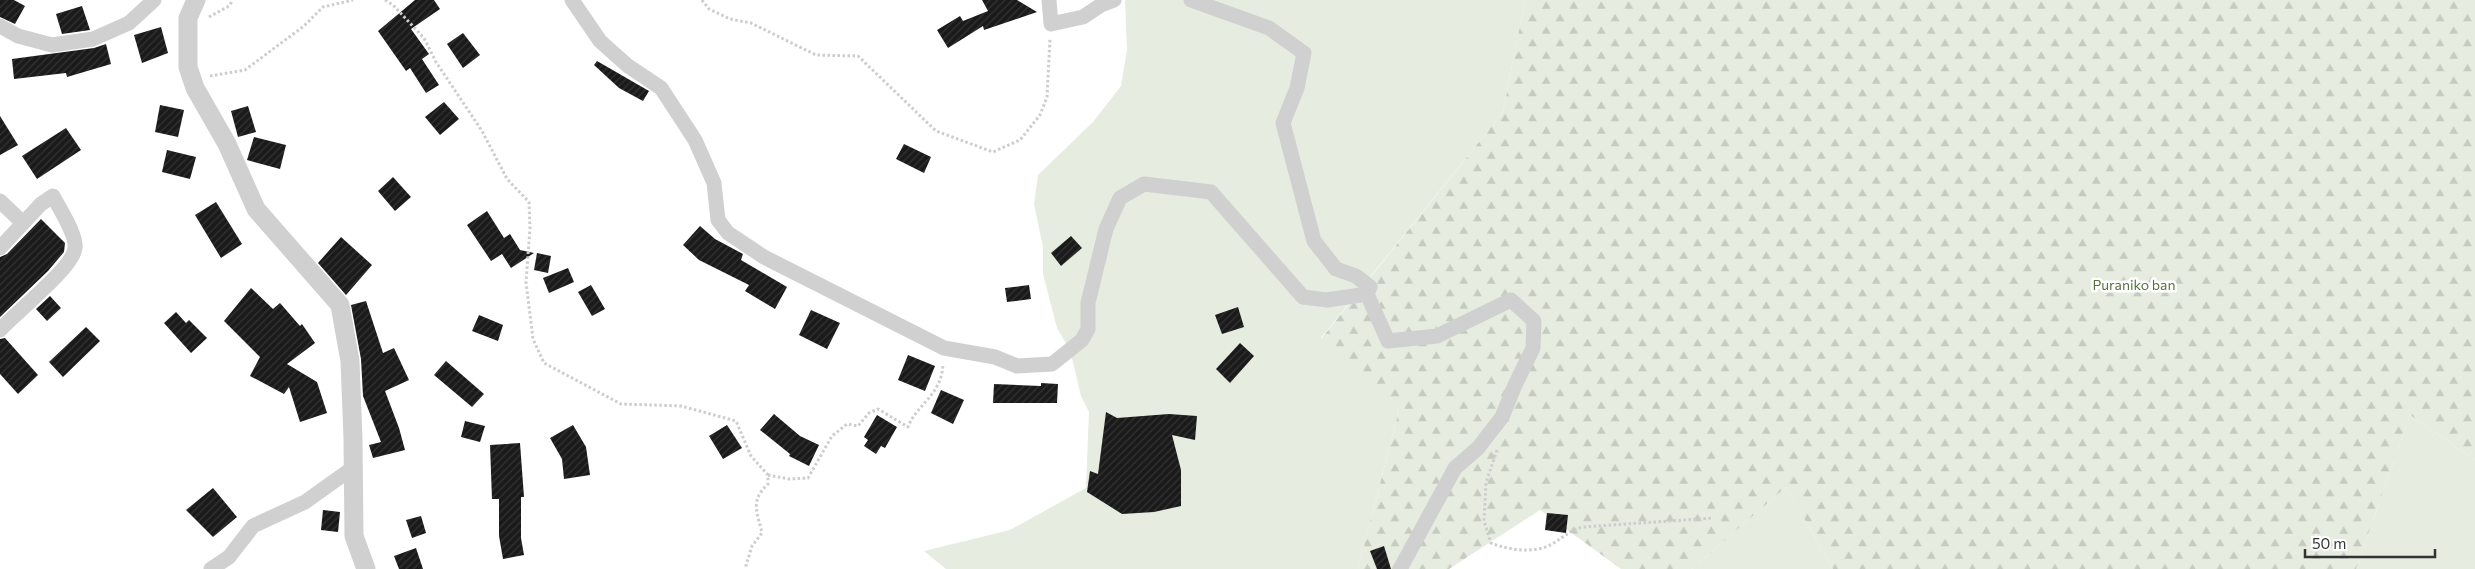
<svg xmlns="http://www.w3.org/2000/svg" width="2475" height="569" font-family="Commissioner,sans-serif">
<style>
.green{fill:#e6ecdf}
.forest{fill:url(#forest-firs)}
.building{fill:url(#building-hatch)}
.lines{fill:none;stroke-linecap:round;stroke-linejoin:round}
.path{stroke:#cdcdcd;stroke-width:3;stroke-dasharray:2.5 2.5;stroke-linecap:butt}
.minor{stroke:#d0d0d0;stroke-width:15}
.tertiary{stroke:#d0d0d0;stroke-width:19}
.labels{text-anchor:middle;stroke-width:5;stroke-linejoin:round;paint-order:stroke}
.park-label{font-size:14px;fill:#56703f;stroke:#fff}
</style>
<defs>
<pattern id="forest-firs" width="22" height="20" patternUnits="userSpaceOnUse" patternTransform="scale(1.25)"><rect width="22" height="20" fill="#e6ecdf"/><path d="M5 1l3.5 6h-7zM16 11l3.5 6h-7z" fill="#c6cbc0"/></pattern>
<pattern id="building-hatch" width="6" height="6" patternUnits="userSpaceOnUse" patternTransform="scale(1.25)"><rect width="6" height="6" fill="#1a1a1a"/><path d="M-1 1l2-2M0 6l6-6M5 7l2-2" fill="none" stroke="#333"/></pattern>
</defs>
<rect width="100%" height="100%" fill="#fff"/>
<g class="green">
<path d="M1125 0H1525L1503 112 1321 338 1399 410 1358 569H946L924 551 1010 530 1086 488 1089 412 1081 396 1070 350 1057 328 1043 274V247L1034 204 1038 175 1093 122 1121 86 1127 50Z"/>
<path d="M2410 415 2475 460V569H2356Z"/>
<path d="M1786 487 1833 569H1692Z"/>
</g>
<path class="forest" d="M1525 0H2475V460L2410 415 2356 569H1833L1786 487 1692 569H1621L1540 510 1449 569H1358L1399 410 1321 339 1503 112Z"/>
<g class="building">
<path d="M0 0H14L25 6 15 24 0 17Z"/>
<path d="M415 0H434L440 9 411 29 429 54 422 59 439 85 426 93 410 68 406 71 378 31Z"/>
<path d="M982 0H1017L1037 12 984 30 983 26 948 48 937 30 960 16 963 21 988 11Z"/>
<path d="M82 6 90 30 62 34 56 14Z"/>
<path d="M161 27 168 53 142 63 134 35Z"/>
<path d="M463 33 480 55 463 68 447 44Z"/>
<path d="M106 44 111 64 67 77 66 73 14 79 12 59 94 48Z"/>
<path d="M597 61 649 91 643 101 619 88 594 65Z"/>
<path d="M444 102 459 119 440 135 425 117Z"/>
<path d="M160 105 184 110 178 137 155 132Z"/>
<path d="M248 106 256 132 238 137 231 111Z"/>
<path d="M0 116 18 145 0 155Z"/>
<path d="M66 128 81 150 37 179 22 156Z"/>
<path d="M254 137 286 145 280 169 247 160Z"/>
<path d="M904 144 931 157 924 173 896 159Z"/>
<path d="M167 150 196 157 190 179 162 172Z"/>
<path d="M393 177 411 197 395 211 378 191Z"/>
<path d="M216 202 242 244 221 258 195 215Z"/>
<path d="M487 211 504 238 510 234 520 250 534 253 511 268 502 254 491 261 467 225Z"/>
<path d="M41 219 65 243 64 252 48 271 0 317V257L7 254Z"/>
<path d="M700 226 715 239 743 254 741 260 787 287 775 309 745 291 749 285 699 260 683 245Z"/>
<path d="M1071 236 1082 248 1061 266 1051 253Z"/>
<path d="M341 237 372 265 346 295 318 263Z"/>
<path d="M537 253 551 256 548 273 534 270Z"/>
<path d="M568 268 574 282 549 293 543 278Z"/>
<path d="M591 285 605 309 592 316 578 292Z"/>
<path d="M1029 285 1031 299 1007 302 1005 288Z"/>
<path d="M251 288 273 309 280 303 300 326 302 324 315 343 287 364 317 382 327 413 300 422 289 387 284 394 250 376 260 357 224 321Z"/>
<path d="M50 296 61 308 47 321 36 309Z"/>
<path d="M366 301 383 353 394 348 409 380 385 391 399 428 405 450 373 458 369 445 381 442 363 396 361 359 351 305Z"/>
<path d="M1238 307 1244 327 1222 334 1215 315Z"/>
<path d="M811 310 840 323 827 349 799 335Z"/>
<path d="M176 312 186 323 189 320 207 338 191 353 164 323Z"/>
<path d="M479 315 503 325 498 341 472 331Z"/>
<path d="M86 327 100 341 63 377 49 362Z"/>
<path d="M5 338 38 375 18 394 0 374V339Z"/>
<path d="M1240 343 1254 356 1230 383 1216 369Z"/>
<path d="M908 355 935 366 925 391 898 380Z"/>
<path d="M446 361 484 394 472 407 434 375Z"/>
<path d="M1041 383 1058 384 1057 403H993L994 384 1041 386Z"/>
<path d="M941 390 964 400 953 424 931 413Z"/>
<path d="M1106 412 1117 418 1169 414 1197 416 1195 440 1172 435 1181 470V506L1154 512 1122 514 1087 492 1090 471 1098 474Z"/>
<path d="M774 414 800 436 819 445 809 466 789 456 790 454 760 430Z"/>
<path d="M877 415 897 427 885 448 881 446 876 454 864 446 868 440 864 437Z"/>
<path d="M465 421 485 426 480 442 461 437Z"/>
<path d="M573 425 586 447 590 475 564 479 562 459 550 438Z"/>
<path d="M727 425 742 448 723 459 709 436Z"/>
<path d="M520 443 524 497H521V538L524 555 503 559 499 536V499H492L490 445Z"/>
<path d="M213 488 237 517 213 537 186 510Z"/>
<path d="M323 510 340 512 338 532 321 530Z"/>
<path d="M1547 513 1568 515 1566 533 1545 530Z"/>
<path d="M421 516 426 533 412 538 406 520Z"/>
<path d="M1384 546 1391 569H1377L1370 551Z"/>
<path d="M416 548 423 569H399L394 556Z"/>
</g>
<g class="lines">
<g class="path">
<path d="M385 0 393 5 424 38 436 62 482 131 507 179 529 202 530 228 526 282 533 339 544 363 621 404 681 406 736 421 751 456 768 475V484C750 501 757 511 762 533L752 546 745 569"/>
<path d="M702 0 709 9 730 19 751 23 816 55 858 56 936 131 993 152 1020 140 1040 115 1047 97 1050 39"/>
<path d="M209 17 229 6 233 0"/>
<path d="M210 76 245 70 304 26 323 7 353 0"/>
<path d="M1497 450 1486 483 1484 521 1491 543C1508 550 1535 554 1552 544 1564 537 1570 530 1583 527L1713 518"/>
<path d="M768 475 789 479 808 478 832 436 847 424 858 426 869 413 878 409 908 427C916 405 942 395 943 364"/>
</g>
<g class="minor">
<path d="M572 0 600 41 628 66 661 88 695 140 714 183 718 220 728 233 764 257 944 348 995 357 1017 366 1052 364 1082 340 1088 329V303L1106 229 1120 198 1144 184 1211 192 1303 297 1327 300 1367 294 1388 341 1437 336 1511 300 1534 321 1533 348 1515 385 1502 417 1478 448 1455 468 1400 569"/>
<path d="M1049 0 1051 24 1083 17 1101 5 1114 0"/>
<path d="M1191 0 1269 28 1304 53 1297 88 1283 123 1314 241 1336 269 1356 276 1370 287 1367 294"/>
<path d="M0 26 18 36 52 45 93 39 129 23 154 0"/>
<path d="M0 201 23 223"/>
<path d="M0 248 41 204 53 196C59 208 77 235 75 248 74 267 15 313 0 330"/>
<path d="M211 569 229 557 253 526 305 502 354 467"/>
</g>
<path class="tertiary" d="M196 0 188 18V67L195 88 227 144 256 209 340 305 350 361 353 439 354 536 366 569"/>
</g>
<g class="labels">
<g class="park-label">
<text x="2134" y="290">Puraniko ban</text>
</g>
</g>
<path d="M2305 549v8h130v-8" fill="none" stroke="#333333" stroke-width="2.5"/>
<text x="2312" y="549" font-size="15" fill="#333333" stroke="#ffffff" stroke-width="4" paint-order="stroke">50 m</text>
</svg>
